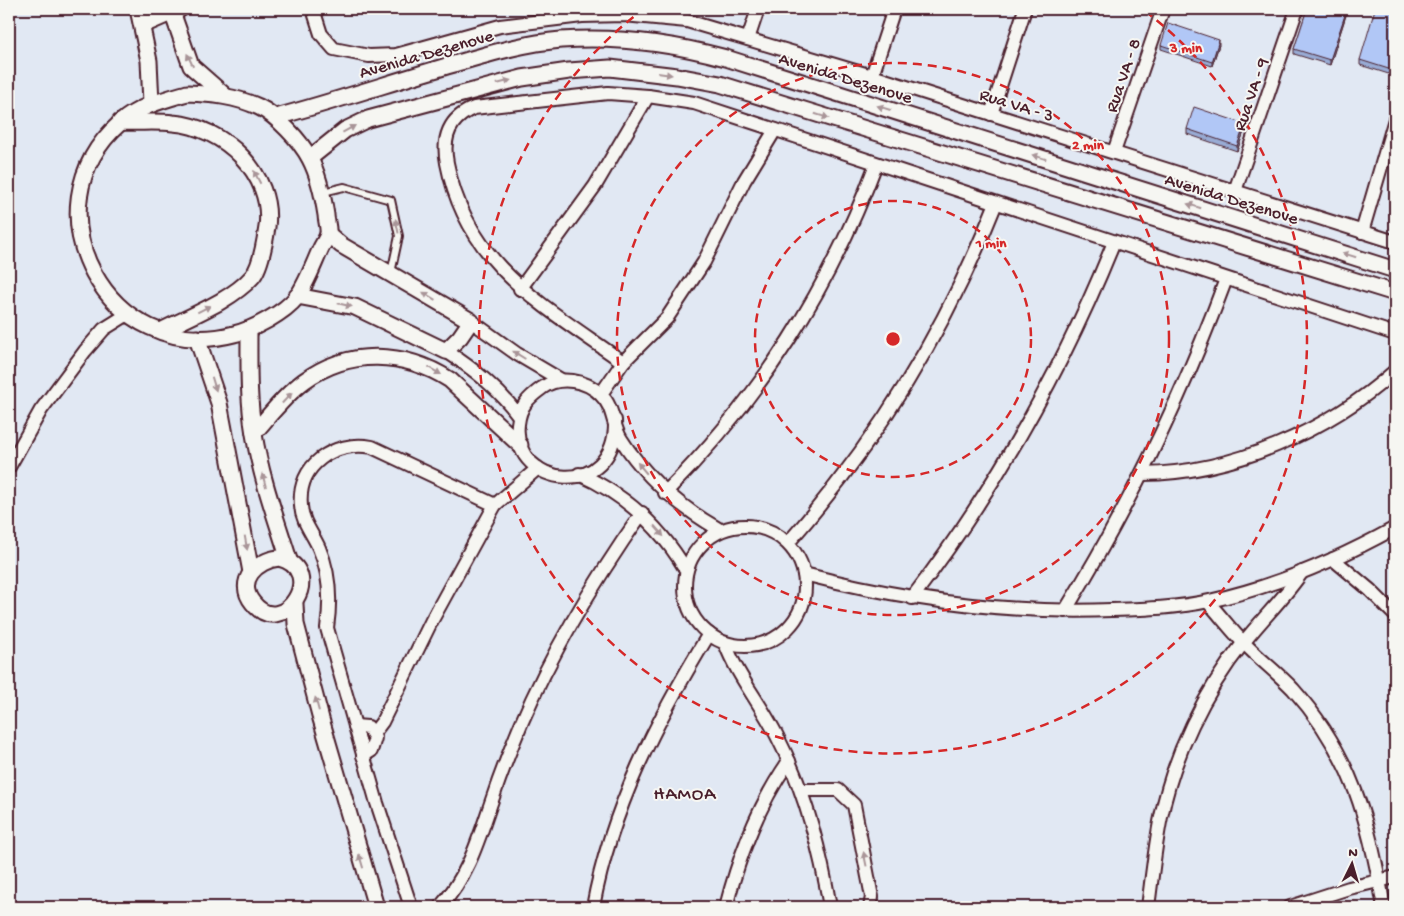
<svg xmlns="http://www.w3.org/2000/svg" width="1404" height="916" font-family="'Gochi Hand',sans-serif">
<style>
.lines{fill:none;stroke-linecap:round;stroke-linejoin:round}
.service-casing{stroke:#4a1f2b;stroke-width:10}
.minor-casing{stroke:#4a1f2b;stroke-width:16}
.tertiary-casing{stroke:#4a1f2b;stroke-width:19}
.service{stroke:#f6f6f2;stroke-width:6}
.minor{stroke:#f6f6f2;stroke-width:12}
.tertiary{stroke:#f6f6f2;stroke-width:15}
.wall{fill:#98abd4;stroke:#4a1f2b}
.shaded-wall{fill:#7c8bac;stroke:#4a1f2b}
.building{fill:#b1c7f6;stroke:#4a1f2b}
.oneway{fill:#a99598}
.ring{fill:none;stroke:#d62828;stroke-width:2.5;stroke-dasharray:9 6}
.labels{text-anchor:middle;stroke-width:4;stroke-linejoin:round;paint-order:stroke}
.street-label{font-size:18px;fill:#4a1f2b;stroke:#f6f6f2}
.neighbourhood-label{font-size:19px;letter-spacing:1px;fill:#4a1f2b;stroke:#f6f6f2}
.centre{fill:#d62828;stroke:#f6f6f2;stroke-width:2.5}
.ring-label{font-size:15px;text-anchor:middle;font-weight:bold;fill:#d62828;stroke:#f6f6f2;stroke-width:4;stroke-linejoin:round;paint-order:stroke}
</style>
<rect width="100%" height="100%" fill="#e1e8f3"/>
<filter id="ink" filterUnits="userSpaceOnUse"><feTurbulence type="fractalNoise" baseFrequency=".02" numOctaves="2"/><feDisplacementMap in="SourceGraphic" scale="10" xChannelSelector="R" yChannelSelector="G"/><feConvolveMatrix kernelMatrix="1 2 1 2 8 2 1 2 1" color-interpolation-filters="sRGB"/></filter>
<g filter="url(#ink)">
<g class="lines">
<defs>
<path id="service" d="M323 192 344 187 391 200 399 236 391 273"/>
<g id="minor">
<path d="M313 9 321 34 334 49 369 56 396 55 500 26 582 16 624 15 687 21 872 76 1395 242"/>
<path d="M748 39 758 9"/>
<path d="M872 76 894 9"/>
<path d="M991 114 1025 9"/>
<path d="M1114 152 1163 9"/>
<path d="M1235 191 1297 9"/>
<path d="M1362 232 1395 119"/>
<path d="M520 289 595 186 648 96"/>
<path d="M471 321 517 354 561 380"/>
<path d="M446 351C475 370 499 389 519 416"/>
<path d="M623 362C545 306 467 266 447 163 442 138 449 118 474 108L608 93 648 96 694 103 1395 334"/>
<path d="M601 394 623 362 667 318 704 262 744 181 775 130"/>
<path d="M615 420C618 501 511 489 518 424 520 406 528 398 542 388 559 375 587 380 601 395 614 407 612 425 621 439 646 479 680 507 720 530"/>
<path d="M9 467 41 410 85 351 104 329 128 314"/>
<path d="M1143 474C1233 473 1328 431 1395 371"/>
<path d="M579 476V474C626 495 660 526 686 570"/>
<path d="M665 493C761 396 828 292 876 164"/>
<circle cx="745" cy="586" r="60"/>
<path d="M788 543C879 439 945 331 996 203"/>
<path d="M1333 559 1370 590 1395 615"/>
<path d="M804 574C905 600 1007 614 1111 610 1143 609 1178 608 1209 601 1274 587 1337 560 1395 528"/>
<path d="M912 598C996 488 1062 371 1114 242"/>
<path d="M1208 602C1220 615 1231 630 1243 642 1259 659 1277 672 1293 689 1353 756 1369 822 1384 907"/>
<path d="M1065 611C1130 505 1183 395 1226 279"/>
<path d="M725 643C737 676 761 704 777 736 805 790 820 848 830 907"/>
<path d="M355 726 368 727 375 738 371 751 363 756"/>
<path d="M373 734 382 722 432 620 495 505 538 468"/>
<path d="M801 790H838L854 805 872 897 870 907"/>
<path d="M411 907 377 803 327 628C331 601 330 573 319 548 313 534 302 522 301 506 297 465 334 440 372 447L495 505"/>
<path d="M440 907C468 876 478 841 491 803 500 776 510 750 521 724 553 649 595 580 642 513"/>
<path d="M593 907C611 809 657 719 709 634"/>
<path d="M726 907C739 856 758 805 789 761"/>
<path d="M1148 907C1152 877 1155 846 1161 817 1174 754 1204 692 1244 642 1263 618 1285 597 1302 572"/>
<path d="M1290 907 1349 888 1395 877"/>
</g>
<g id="tertiary">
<path d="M138 9 149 61 151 103"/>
<path d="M171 9 191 66 224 95"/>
<path d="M143 25 180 9"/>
<path d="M187 93C212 94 235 96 259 107 276 115 301 141 310 159 319 176 323 196 326 215 326 220 329 228 328 234 327 238 323 244 321 248 314 263 307 283 297 297 284 313 254 329 234 334 109 367 23 209 120 123 139 106 163 100 187 93Z"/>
<path d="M276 117C336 101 395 81 454 64 489 54 524 43 561 40 618 36 671 43 726 58L1395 270"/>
<path d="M120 122C138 123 156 121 173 123 224 127 274 174 267 227 265 241 261 267 252 277 231 301 188 317 161 331"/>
<path d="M310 158 345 130 368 119 522 78 569 71 610 68 677 76 720 84 1395 293"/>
<path d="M297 296 355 307 446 351 460 337 471 321 341 245 328 234"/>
<path d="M249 330C249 364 248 399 254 434 261 478 276 518 289 560"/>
<path d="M197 338 219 403 251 572"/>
<path d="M254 433C269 416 285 395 304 381 349 348 405 351 450 380L520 445"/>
<path d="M279 558C328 570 283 641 253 603 235 581 257 560 279 558Z"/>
<path d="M295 604 296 624 321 719 376 907"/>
</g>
</defs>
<use href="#service" class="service-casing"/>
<use href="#minor" class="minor-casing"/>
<use href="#tertiary" class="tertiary-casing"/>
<use href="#service" class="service"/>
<use href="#minor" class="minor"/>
<use href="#tertiary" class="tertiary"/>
</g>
<g class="wall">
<path d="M1307 9H1348L1330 65 1294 54V49Z"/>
<path d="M1395 9V76L1360 65V60Z"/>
<path d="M1161 45H1219L1212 66 1161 49Z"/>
<path d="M1187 129H1245L1237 151 1187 134Z"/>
</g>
<g class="shaded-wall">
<path d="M1347 9H1348L1330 65V60Z"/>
<path d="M1219 40V45L1212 66V62Z"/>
<path d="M1245 124V129L1237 151V146Z"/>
</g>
<g class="building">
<path d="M1307 9H1347L1330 60 1294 49Z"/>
<path d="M1375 9H1395V71L1360 60Z"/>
<path d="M1168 23 1219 40 1212 62 1161 45Z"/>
<path d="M1194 107 1245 124 1237 146 1187 129Z"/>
</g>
<defs><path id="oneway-solid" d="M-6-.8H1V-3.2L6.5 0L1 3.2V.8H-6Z" transform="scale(1.25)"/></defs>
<g class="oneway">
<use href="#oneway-solid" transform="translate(190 60) rotate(-115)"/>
<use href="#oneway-solid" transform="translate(665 74) rotate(7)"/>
<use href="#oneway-solid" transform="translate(504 82) rotate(-15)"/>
<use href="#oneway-solid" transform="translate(884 108) rotate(-163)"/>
<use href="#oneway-solid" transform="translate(822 116) rotate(17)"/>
<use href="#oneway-solid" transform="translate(349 129) rotate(-29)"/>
<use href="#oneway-solid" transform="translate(1039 157) rotate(-163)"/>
<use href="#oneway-solid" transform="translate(257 177) rotate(-117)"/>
<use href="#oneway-solid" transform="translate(1194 206) rotate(-163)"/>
<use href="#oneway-solid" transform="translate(397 226) rotate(-102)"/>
<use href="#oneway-solid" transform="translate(1349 255) rotate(-163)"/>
<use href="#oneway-solid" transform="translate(429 296) rotate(-149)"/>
<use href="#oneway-solid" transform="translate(345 305) rotate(13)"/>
<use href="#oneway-solid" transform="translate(204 309) rotate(-27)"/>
<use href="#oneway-solid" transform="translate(519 355) rotate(-148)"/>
<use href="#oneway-solid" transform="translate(435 371) rotate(30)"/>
<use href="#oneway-solid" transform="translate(214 384) rotate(73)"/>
<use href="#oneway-solid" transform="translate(287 398) rotate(-47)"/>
<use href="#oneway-solid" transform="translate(642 468) rotate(-130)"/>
<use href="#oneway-solid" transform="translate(264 480) rotate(-105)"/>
<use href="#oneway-solid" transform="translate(659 531) rotate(49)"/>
<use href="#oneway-solid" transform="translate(246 543) rotate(80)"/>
<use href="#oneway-solid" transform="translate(317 704) rotate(-105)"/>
<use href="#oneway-solid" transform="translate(865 859) rotate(-102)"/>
<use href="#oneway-solid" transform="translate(361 861) rotate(-107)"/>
</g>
</g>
<g class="ring">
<circle cx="893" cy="339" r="138"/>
<circle cx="893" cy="339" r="276"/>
<path d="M1145 11A414 414 0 1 1 641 11"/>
</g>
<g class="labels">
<g class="street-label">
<text transform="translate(426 53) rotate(-16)" y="6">Avenida Dezenove</text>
<text transform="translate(1122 75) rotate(-71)" y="6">Rua VA - 8</text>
<text transform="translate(846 77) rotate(17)" y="6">Avenida Dezenove</text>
<text transform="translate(1250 94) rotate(-71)" y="6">Rua VA - 9</text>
<text transform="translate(1017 104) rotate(17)" y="6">Rua VA - 3</text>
<text transform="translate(1232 198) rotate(17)" y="6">Avenida Dezenove</text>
</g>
<g class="neighbourhood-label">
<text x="685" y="799">HAMOA</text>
</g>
</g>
<circle cx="893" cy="339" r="8" class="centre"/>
<g class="ring-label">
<text x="1186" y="52">3 min</text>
<text x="1088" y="149">2 min</text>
<text x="991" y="247">1 min</text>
</g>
<rect width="1404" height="916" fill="none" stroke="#f6f6f2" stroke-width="30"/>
<rect x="15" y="15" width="1374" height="886" fill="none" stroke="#4a1f2b" stroke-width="2" filter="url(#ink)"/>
<g transform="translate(1352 864) rotate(5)" stroke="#f6f6f2" stroke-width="4" paint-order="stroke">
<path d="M0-4L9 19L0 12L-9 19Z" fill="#4a1f2b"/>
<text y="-8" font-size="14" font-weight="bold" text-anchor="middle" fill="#4a1f2b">N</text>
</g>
</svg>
